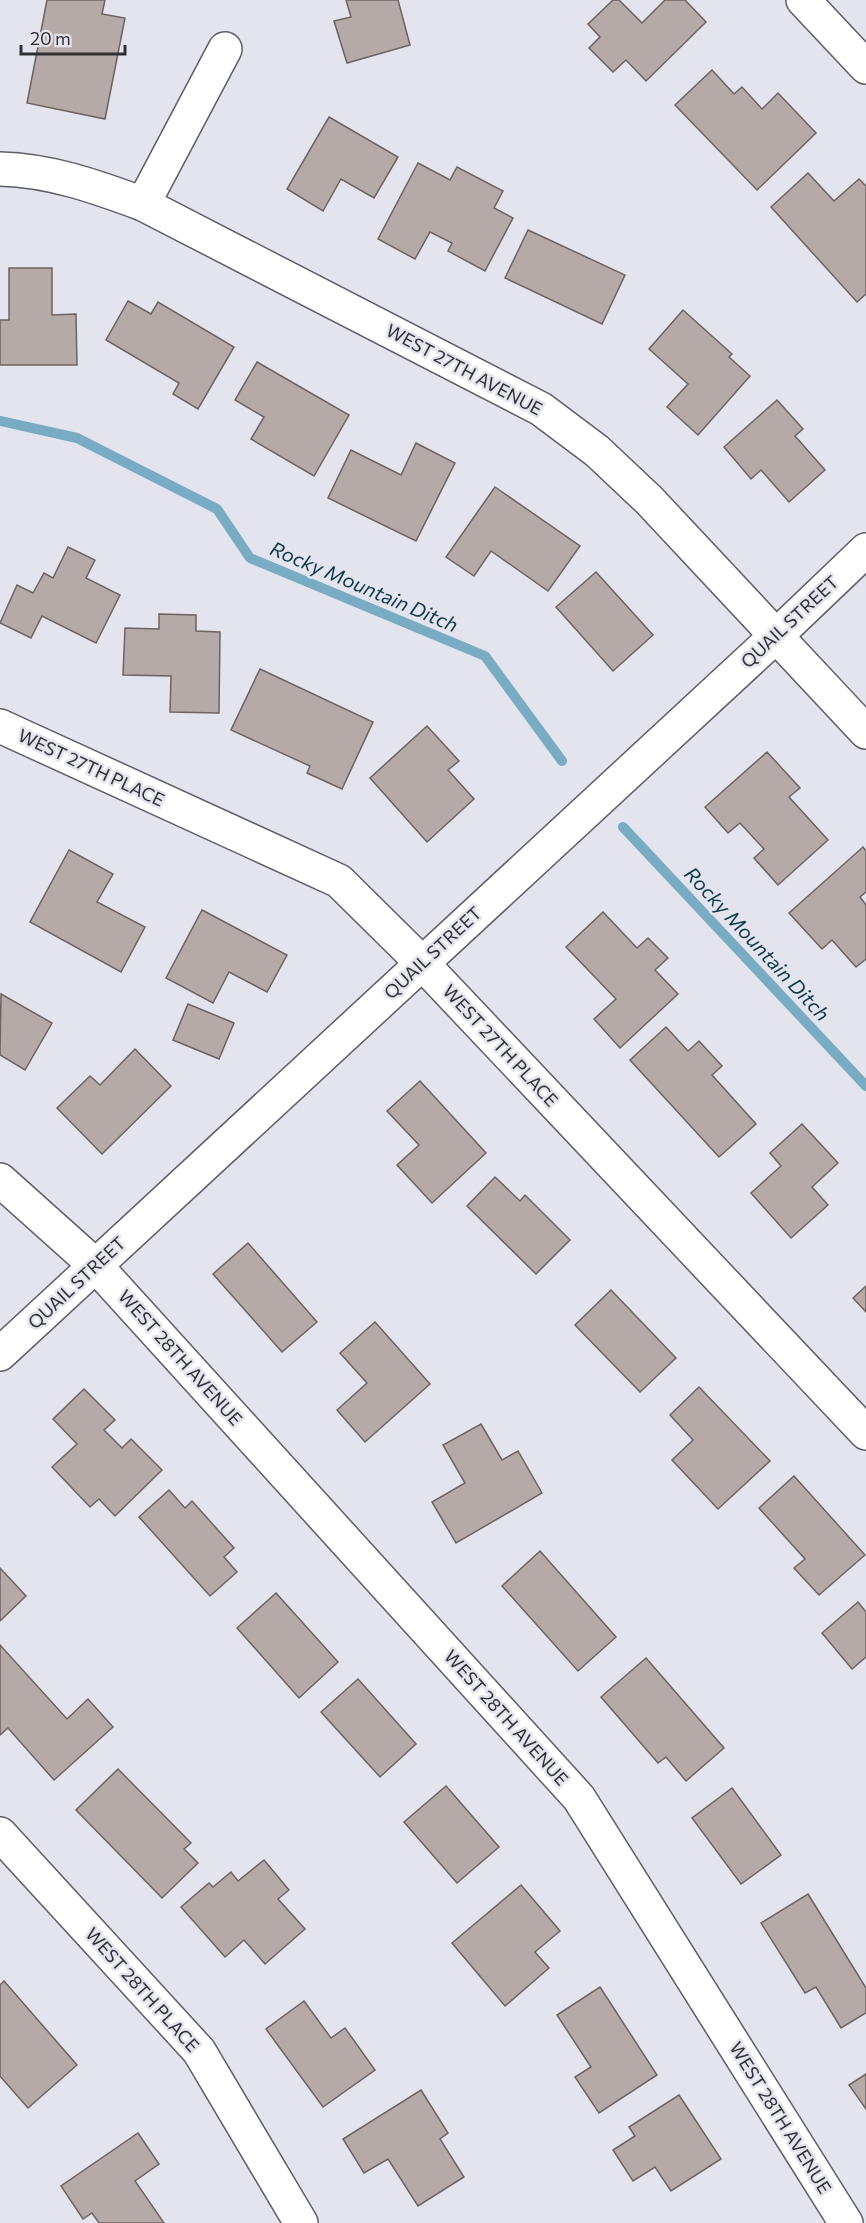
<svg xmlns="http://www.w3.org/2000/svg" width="866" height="2223" font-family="Commissioner,sans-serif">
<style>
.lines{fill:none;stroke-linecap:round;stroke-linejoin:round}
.stream{stroke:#79acc3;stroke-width:10}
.building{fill:#b5aaa7;stroke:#6d6361;stroke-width:1.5}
.street-casing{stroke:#5d5e67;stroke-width:36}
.street{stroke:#fff;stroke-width:33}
.labels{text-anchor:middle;stroke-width:5;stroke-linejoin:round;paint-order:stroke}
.street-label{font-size:18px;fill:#303034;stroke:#e4e4ef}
.water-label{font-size:20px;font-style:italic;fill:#0d3a4c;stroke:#e4e4ef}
</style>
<rect width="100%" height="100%" fill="#e4e4ef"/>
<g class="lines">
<g class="stream">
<path d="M0 421 77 438 217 509 250 558 485 656 562 761"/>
<path d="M623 827 866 1086"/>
</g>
</g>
<g class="building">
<path d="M47 0H105L102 14 125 18 105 119 27 103Z"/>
<path d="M346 0H398L410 45 347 63 334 21 351 17Z"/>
<path d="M613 0H619L642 23 665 0H685L706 22 646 81 626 60 613 72 589 48 600 37 588 24Z"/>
<path d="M712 70 734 94 742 87 762 109 778 93 816 133 757 190 675 105Z"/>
<path d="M329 117 398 157 374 198 341 179 323 211 287 189Z"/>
<path d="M418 163 450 180 457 167 503 191 494 208 513 218 485 271 448 251 452 243 430 232 415 259 378 239Z"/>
<path d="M808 173 834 201 859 179 866 186V294L857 302 771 207Z"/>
<path d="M528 230 625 275 602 324 505 278Z"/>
<path d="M9 268H52V315L76 314 77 365H0V320H9Z"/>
<path d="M128 301 151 314 158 302 234 347 198 409 173 394 179 383 106 340Z"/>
<path d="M683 310 732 354 729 357 750 376 698 435 667 407 688 384 649 349Z"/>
<path d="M257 362 349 415 314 476 251 439 264 417 235 400Z"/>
<path d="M777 400 803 429 795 436 825 470 789 502 761 470 751 479 724 447Z"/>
<path d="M416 443 455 463 416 541 328 498 351 450 401 475Z"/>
<path d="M495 487 580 546 548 591 491 551 474 576 446 557Z"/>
<path d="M68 547 95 560 86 578 120 595 96 643 42 616 31 638 0 623 17 585 33 593 44 573 53 578Z"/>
<path d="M596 572 653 635 613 671 556 607Z"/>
<path d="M159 614 196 615V631L220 632 219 713 170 712 171 676 123 675 125 628 159 629Z"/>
<path d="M260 669 373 722 342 789 307 773 310 766 231 730Z"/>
<path d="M427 726 459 761 448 770 474 799 427 842 370 778Z"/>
<path d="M767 752 800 788 789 797 828 840 778 885 754 858 764 849 740 823 728 833 705 807Z"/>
<path d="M863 847 866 851V892L860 897 866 905V959L856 967 832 940 822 949 789 913Z"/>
<path d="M69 850 113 874 97 902 145 927 121 972 30 922Z"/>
<path d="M202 910 287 955 267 992 229 972 213 1003 166 978Z"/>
<path d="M603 912 637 948 648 938 668 958 655 970 678 994 620 1048 594 1019 616 999 566 947Z"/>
<path d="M1 994 52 1023 25 1070 0 1055Z"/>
<path d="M188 1004 234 1023 219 1059 173 1040Z"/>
<path d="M666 1027 688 1051 699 1041 722 1066 712 1075 756 1124 719 1157 630 1060Z"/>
<path d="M135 1049 171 1086 102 1154 57 1108 90 1076 100 1085Z"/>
<path d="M420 1081 486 1153 432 1203 397 1165 419 1145 387 1111Z"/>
<path d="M802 1124 838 1163 812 1187 828 1205 791 1238 751 1193 781 1166 770 1153Z"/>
<path d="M495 1177 520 1201 525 1195 570 1240 536 1274 467 1206Z"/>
<path d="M248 1243 317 1322 282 1352 213 1274Z"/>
<path d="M866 1286V1312L853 1298Z"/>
<path d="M611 1290 676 1358 640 1392 575 1325Z"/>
<path d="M375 1322 430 1384 365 1442 337 1410 367 1383 340 1353Z"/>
<path d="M699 1387 770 1461 718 1509 672 1460 693 1440 670 1415Z"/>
<path d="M84 1389 115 1420 104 1430 122 1448 131 1439 162 1470 115 1516 99 1499 90 1507 52 1467 77 1444 53 1419Z"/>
<path d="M481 1424 502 1460 518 1451 542 1493 456 1543 432 1502 465 1483 443 1445Z"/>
<path d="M794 1476 865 1555 819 1595 794 1568 805 1559 759 1508Z"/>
<path d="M169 1490 185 1508 192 1501 234 1548 224 1557 237 1572 210 1596 139 1517Z"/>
<path d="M540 1551 616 1637 578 1671 502 1586Z"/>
<path d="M0 1568 26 1596 0 1621Z"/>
<path d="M276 1593 338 1662 299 1698 237 1628Z"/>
<path d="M858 1602 866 1612V1657L852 1669 822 1633Z"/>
<path d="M0 1645 67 1719 88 1699 113 1727 54 1780 8 1728 0 1735Z"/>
<path d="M646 1658 724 1748 686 1781 666 1757 658 1763 601 1697Z"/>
<path d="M358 1679 416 1744 380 1777 321 1712Z"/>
<path d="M118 1769 191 1843 184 1849 198 1863 162 1898 76 1810Z"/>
<path d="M446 1786 499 1847 457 1883 404 1822Z"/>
<path d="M732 1788 781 1855 741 1884 692 1818Z"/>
<path d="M264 1860 289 1890 278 1899 305 1929 265 1964 244 1940 225 1957 181 1907 209 1883 213 1887 231 1872 238 1881Z"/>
<path d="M521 1885 560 1931 535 1952 549 1968 505 2006 452 1943Z"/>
<path d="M808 1894 866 1988V2013L841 2028 816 1987 805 1993 761 1923Z"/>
<path d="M4 1981 77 2065 28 2108 0 2076V1985Z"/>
<path d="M600 1987 657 2075 599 2113 575 2077 591 2067 557 2015Z"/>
<path d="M304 2001 331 2038 345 2028 375 2070 323 2107 266 2029Z"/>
<path d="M866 2074V2109L849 2085Z"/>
<path d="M421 2090 448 2133 440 2139 464 2177 418 2206 388 2159 364 2173 343 2139Z"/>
<path d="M679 2095 721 2159 671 2191 655 2167 633 2181 613 2150 635 2136 629 2127Z"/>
<path d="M138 2133 159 2164 135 2181 164 2223H99L92 2213 83 2219 61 2186Z"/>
</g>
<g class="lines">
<defs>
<g id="street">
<path d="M803 0 866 67"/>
<path d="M0 169C50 170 97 187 143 204L541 409 597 451 649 500 866 732"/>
<path d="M143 204 225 49"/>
<path d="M0 726 339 881 422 963 866 1433"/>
<path d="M0 1180 96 1266 579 1798 846 2223"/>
<path d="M0 1354 776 636 866 550"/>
<path d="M0 1834 199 2051 301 2223"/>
</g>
</defs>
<use href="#street" class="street-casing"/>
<use href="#street" class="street"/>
</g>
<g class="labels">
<g class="street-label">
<text transform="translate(464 370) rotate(28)" y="6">WEST 27TH AVENUE</text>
<text transform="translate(790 622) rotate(-43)" y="6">QUAIL STREET</text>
<text transform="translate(91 768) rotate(25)" y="6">WEST 27TH PLACE</text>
<text transform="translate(433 953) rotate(-43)" y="6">QUAIL STREET</text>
<text transform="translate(500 1046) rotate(47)" y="6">WEST 27TH PLACE</text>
<text transform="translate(77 1283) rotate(-43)" y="6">QUAIL STREET</text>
<text transform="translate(180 1358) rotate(48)" y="6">WEST 28TH AVENUE</text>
<text transform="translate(506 1718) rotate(48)" y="6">WEST 28TH AVENUE</text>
<text transform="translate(142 1990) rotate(48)" y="6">WEST 28TH PLACE</text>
<text transform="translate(780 2118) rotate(58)" y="6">WEST 28TH AVENUE</text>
</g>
<g class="water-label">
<text transform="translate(364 587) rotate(23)" y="7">Rocky Mountain Ditch</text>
<text transform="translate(757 944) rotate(47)" y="7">Rocky Mountain Ditch</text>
</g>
</g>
<path d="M21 45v9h104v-9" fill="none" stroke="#303034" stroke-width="3"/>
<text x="30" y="45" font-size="18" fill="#303034" stroke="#e4e4ef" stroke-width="4.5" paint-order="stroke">20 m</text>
</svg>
